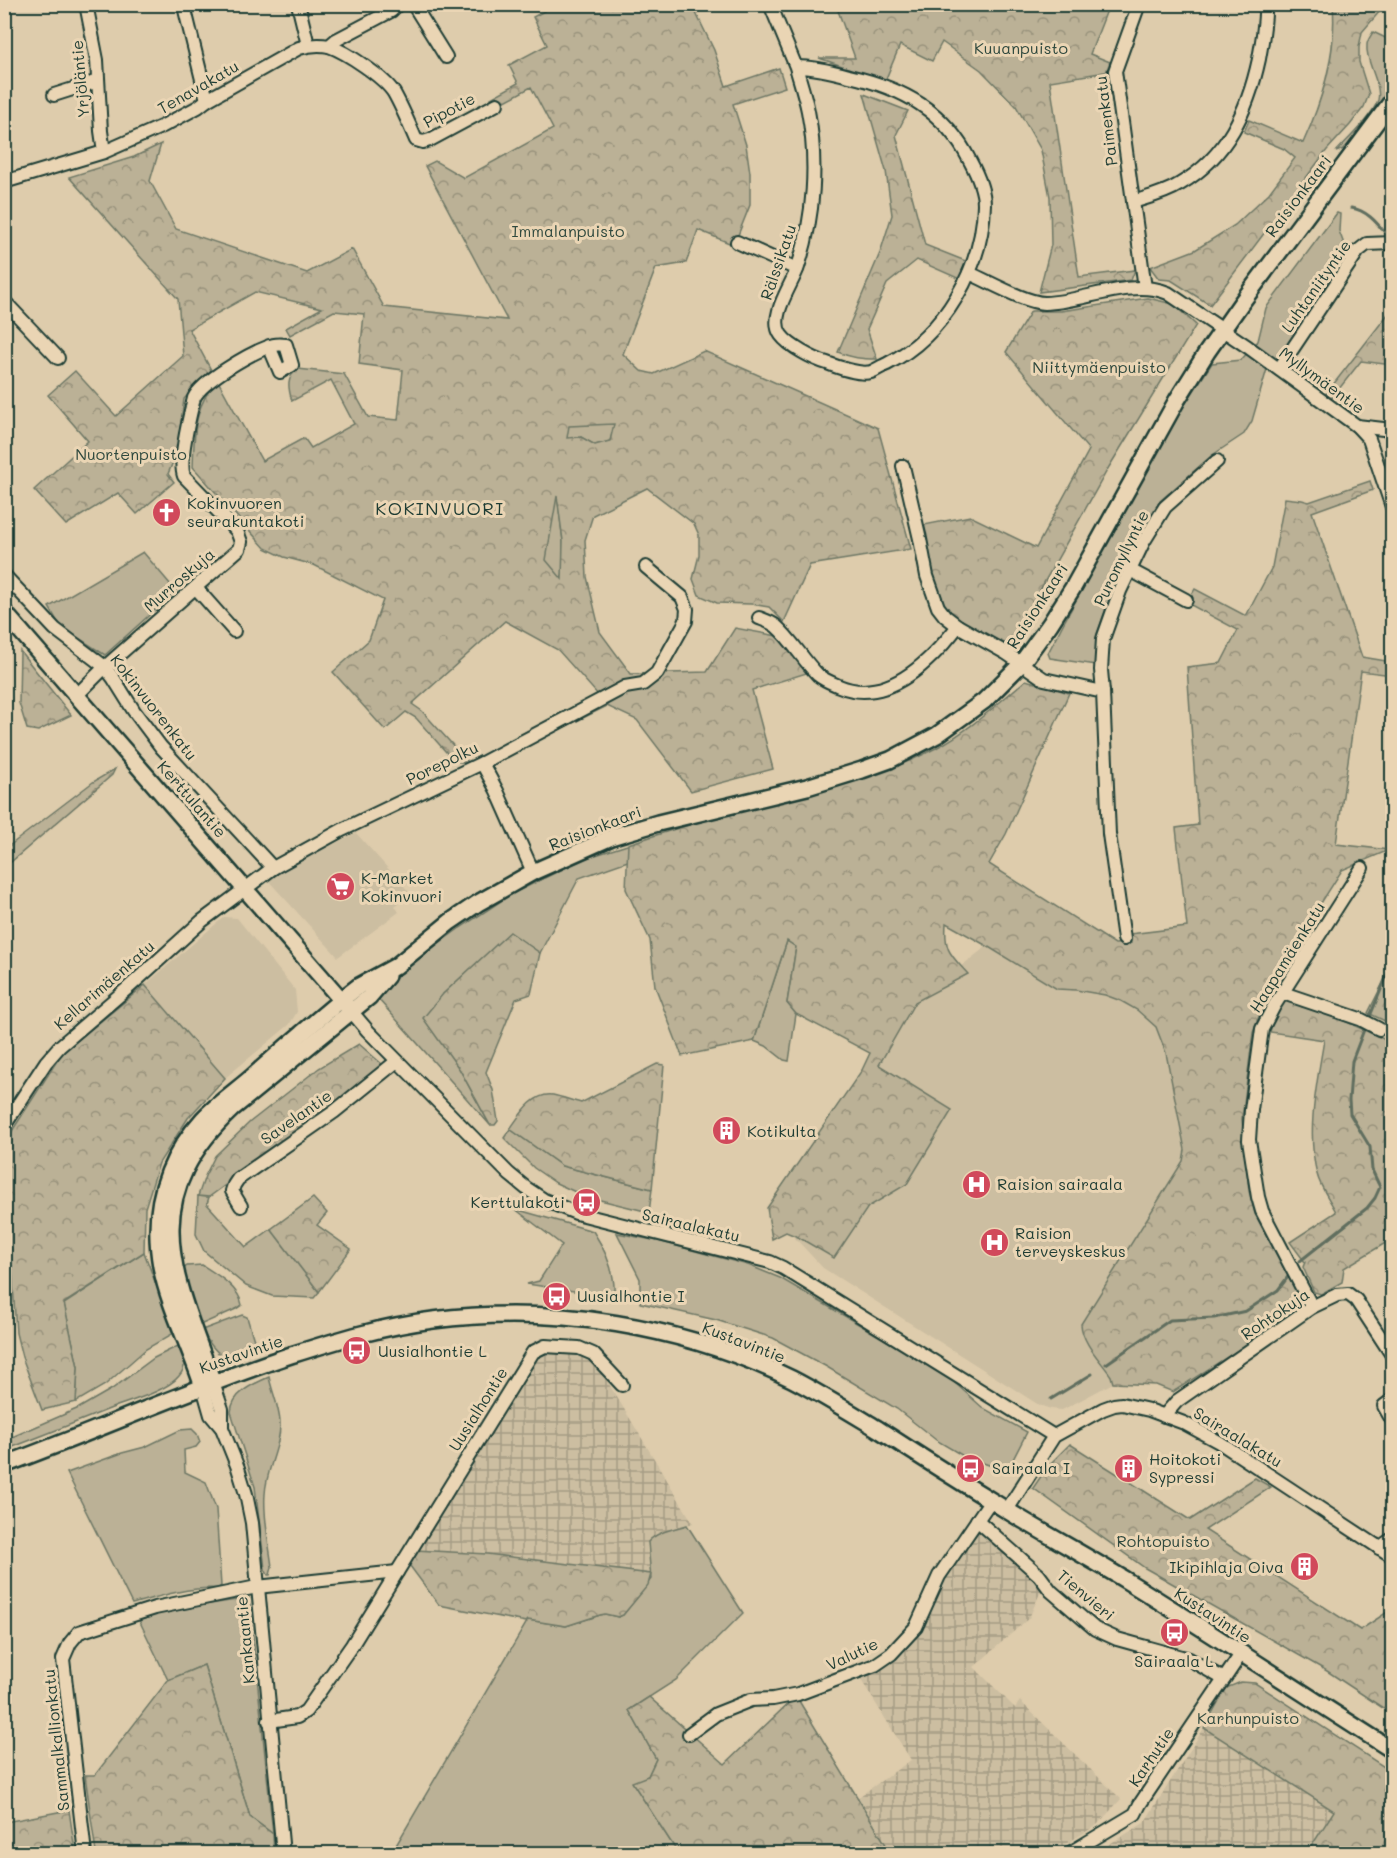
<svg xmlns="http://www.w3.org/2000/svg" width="1397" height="1858" font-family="Mali,sans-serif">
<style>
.built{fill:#ccbea1}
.industrial{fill:url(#industrial-grid)}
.green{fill:#bbb196;stroke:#6d7765;stroke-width:1.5}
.forest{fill:url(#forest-crowns);stroke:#6d7765;stroke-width:1.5;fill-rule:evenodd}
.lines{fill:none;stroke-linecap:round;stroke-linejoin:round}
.stream{stroke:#606e5e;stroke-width:3}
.minor-casing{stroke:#1f3d34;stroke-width:16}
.major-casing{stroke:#1f3d34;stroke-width:20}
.minor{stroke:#ead5b4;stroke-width:12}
.major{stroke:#ead5b4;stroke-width:15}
.labels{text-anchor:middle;stroke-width:6;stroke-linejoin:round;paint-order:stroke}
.park-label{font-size:16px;fill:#2f493e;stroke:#ead5b4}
.street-label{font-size:16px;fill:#1f3d34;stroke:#ead5b4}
.poi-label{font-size:16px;fill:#1f3d34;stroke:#ead5b4;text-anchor:start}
.neighbourhood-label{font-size:18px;letter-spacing:1.5px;fill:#1f3d34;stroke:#ead5b4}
</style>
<defs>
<pattern id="industrial-grid" width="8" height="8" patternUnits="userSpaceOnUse" patternTransform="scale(1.5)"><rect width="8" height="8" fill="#ccbea1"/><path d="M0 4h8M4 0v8" fill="none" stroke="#a59c84"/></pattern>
<pattern id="forest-crowns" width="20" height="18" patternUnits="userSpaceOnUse" patternTransform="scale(1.5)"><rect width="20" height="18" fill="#bbb196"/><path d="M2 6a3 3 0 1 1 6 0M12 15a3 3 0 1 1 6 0" fill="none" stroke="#97917b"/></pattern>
</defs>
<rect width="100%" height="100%" fill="#deccac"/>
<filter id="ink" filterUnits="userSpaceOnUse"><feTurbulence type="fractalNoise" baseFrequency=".0167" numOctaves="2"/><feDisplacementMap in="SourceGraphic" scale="12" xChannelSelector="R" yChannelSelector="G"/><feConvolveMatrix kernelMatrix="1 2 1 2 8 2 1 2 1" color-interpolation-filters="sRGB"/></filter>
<g filter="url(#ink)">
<g class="built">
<path d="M356 833 411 894 395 906 399 912 338 957 266 878Z"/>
<path d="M224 917 237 918 295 990 297 1012 289 1025 225 1078 145 985Z"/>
<path d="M987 946 1057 989 1076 990 1105 995 1121 1001 1137 1010 1156 1027 1166 1053 1185 1150 1183 1161 1081 1324 1082 1332 1086 1340 1111 1376 1113 1383 1062 1410 1051 1409 1039 1405 823 1268 767 1208 862 1070 870 1053 915 1002Z"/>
</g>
<g class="industrial">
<path d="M544 1340 586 1346 693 1523 660 1534 647 1546 651 1574 526 1622 439 1605 407 1562Z"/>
<path d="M984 1518 1048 1575 1029 1618 974 1667 1015 1708 1020 1701 1121 1799 1097 1825 1051 1853 891 1854 857 1798 911 1760 858 1675 896 1655 922 1607Z"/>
<path d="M1204 1728 1334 1811 1307 1853 1093 1854 1144 1823Z"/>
</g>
<g class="green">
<path d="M1373 32 1392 41V90L1351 144 1348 147 1336 152C1348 139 1373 115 1378 100 1382 84 1365 62 1367 45 1367 40 1371 36 1373 32Z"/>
<path d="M1337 213 1340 214 1339 231 1347 252 1346 261 1273 364 1267 369 1252 421 1244 434 1211 456 1159 502 1139 535 1114 586 1097 634 1096 665 1050 658 1048 653 1062 626 1176 418 1212 363 1241 360 1258 341 1266 308Z"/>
<path d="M618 414 610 441 595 445 581 437 557 493 563 541V571L558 601 541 567 568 417Z"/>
<path d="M143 552 176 591 105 655 60 626 49 607Z"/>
<path d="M751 809 665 848 579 878 540 953 510 933 443 994 460 1070 490 1125 379 1000 383 991 409 965 460 928 510 895 583 859 703 821Z"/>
<path d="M787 941 796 947 787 1003 796 1014 789 1061 784 1060 766 1046 754 1041Z"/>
<path d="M510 1129 562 1166 652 1189 649 1212 584 1196 556 1183 534 1168 504 1138Z"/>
<path d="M198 1196 209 1197 207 1204 246 1247 271 1229 319 1292 314 1298 272 1296 246 1286 204 1251 196 1234Z"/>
<path d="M515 1209 593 1231C606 1251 616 1273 614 1297L527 1284 539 1281 562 1245Z"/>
<path d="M617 1233 658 1241 748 1265 780 1278 947 1376 983 1408 1027 1432 1007 1471 965 1457 936 1440 897 1409 827 1367 773 1338 716 1320 640 1303V1279Z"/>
<path d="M144 1252 174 1333 146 1349 105 1385 76 1402 78 1367 64 1304Z"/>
<path d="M202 1265C216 1274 239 1287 242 1305L236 1309 200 1325 182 1270 187 1266Z"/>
<path d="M242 1315 247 1317 256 1347C248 1350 236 1357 228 1357 217 1357 206 1338 202 1330Z"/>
<path d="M178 1346C185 1356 187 1367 179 1376 168 1390 134 1400 117 1406 79 1421 42 1436 5 1450V1440L79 1408 112 1389 154 1358Z"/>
<path d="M269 1377C272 1392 279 1406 280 1422 281 1447 266 1469 265 1494 263 1517 269 1543 272 1567L270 1575H268L265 1569 255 1487 231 1412C232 1393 253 1384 269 1377Z"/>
<path d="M192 1429 197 1434 200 1442 196 1447 184 1450 185 1472 206 1482 216 1509 221 1586 218 1588C185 1588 163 1595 132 1604L67 1473 122 1453 145 1447 180 1430Z"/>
<path d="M687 1525 743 1613 676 1680 629 1710 656 1759 648 1776 633 1783 678 1853 391 1854 528 1620 566 1626 600 1615 605 1614 618 1617 623 1615 651 1579 648 1542C656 1532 674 1529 687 1525Z"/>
<path d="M249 1598 273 1834 250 1817 204 1665 168 1680 139 1620 159 1612Z"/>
</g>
<g class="forest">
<path d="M555 5H692L714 50 726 86 779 68 785 87 733 104 746 145 750 173V205L734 245 698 230 686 263 656 268 623 354 641 371 654 374 704 351 878 428 911 549 810 565 784 622 769 607 751 604 717 603 699 595 693 579 699 555V535L694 524 647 488 593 515 585 540 587 577 600 632 631 674 707 672 735 628 777 636 813 671 752 690 773 769 691 791 637 720 607 706 504 757 600 697 558 650 505 621 412 704 422 711 469 763 454 761 416 718 406 712 385 730 333 672 369 640 383 600 314 565 284 557 265 548 193 467C194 436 194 402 218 381L262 461 304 438 311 448 354 424 331 380 292 401C288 388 286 377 298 369L344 374 368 417 398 420 403 370 359 364 364 314 334 311 290 335 286 328 322 308 255 292 189 329 211 370 184 399 177 452 168 474 174 482 137 514 118 493 66 525 34 490 88 441 48 395 75 371 116 416 183 356 178 299 69 177 134 157 161 144 150 181 176 229 307 273 352 249 384 307 507 320 425 166 435 161 464 178 553 129 531 87 496 106 491 98 518 83 509 65 547 45 533 17ZM614 424 610 441 595 445 581 437 567 438 569 426ZM557 496 563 541 562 579 546 560Z"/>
<path d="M836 5H1109L1090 54 1110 62 1106 72 1050 81 1079 277 1135 270 1131 280 1039 292 1051 245 1050 197 1041 150 1016 106 981 70 942 42 932 61 900 45 885 81 819 58H855Z"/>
<path d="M1333 5H1389L1380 11 1362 32 1359 47V62L1369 94 1364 107 1350 125 1327 150 1210 305 1171 280 1159 279 1150 267 1195 250 1235 225 1269 193 1295 158 1284 149 1244 132 1249 120 1303 143C1323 99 1337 53 1333 5Z"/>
<path d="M864 94 908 111 896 135 925 245 968 262 962 280 917 260 887 284 867 329 877 359C862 359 851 358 838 352L880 253 892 215 886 171Z"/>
<path d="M1148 298 1173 304 1196 325 1109 467 1023 620 1007 644C991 637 972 630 958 619 930 598 928 557 924 525L970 516 1036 548 1089 450 1006 352 1031 311H1061Z"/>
<path d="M1392 309V365L1361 361 1331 399 1325 395Z"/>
<path d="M1370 481 1373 490 1312 512 1362 657 1386 661 1392 659V675L1361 671 1336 844 1389 850 1342 870 1272 980 1253 1033 1242 1119 1249 1191 1255 1214 1297 1293C1299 1301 1299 1307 1294 1314L1173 1392 1156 1385 1113 1383 1111 1376C1101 1361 1082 1343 1081 1324L1183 1161 1185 1150 1166 1053 1156 1027 1137 1010 1121 1001 1105 995 1076 990 1057 989 987 946 946 923C944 951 950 954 968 974L915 1002 879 1065 952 1110 907 1184 868 1207 834 1258 798 1237 786 1232 772 1239 767 1208 862 1070 870 1053 796 1014 787 1003 796 947 787 941 754 1041 682 1056 655 986 650 940 626 889 628 844C654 836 680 827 706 820 783 799 864 786 936 748 970 730 997 704 1026 680L1069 693 1006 834 989 864 1115 944 1131 943 1130 934 1187 927 1176 828 1198 825 1187 667 1221 663 1238 630 1187 603 1195 589 1246 616 1272 567 1285 498 1302 500 1309 502Z"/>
<path d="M20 651 71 715 38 731 27 729 19 703Z"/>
<path d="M115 769 112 775 5 867V849L93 782Z"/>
<path d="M510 932 540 953 531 994 516 999 486 1072 493 1090 498 1121 495 1125H490L460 1070 423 1018 443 994Z"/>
<path d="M1392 965V1022L1385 1021 1368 1013Z"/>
<path d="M145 985 225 1078 188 1118 159 1163 145 1208 144 1252 64 1303 78 1367 76 1402 42 1410 22 1357 16 1333 12 1267 5 1271V1142L62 1053Z"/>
<path d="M1284 999 1347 1022 1392 1043V1239L1344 1268 1342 1282 1321 1294 1314 1292 1303 1267 1305 1262 1290 1242 1336 1212C1330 1200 1320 1187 1317 1174 1306 1131 1317 1083 1324 1040L1270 1032 1273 1018Z"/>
<path d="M359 1044 383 1065 381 1071 209 1197 198 1196 205 1176 215 1156 250 1122 319 1068Z"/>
<path d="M657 1064 664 1065 652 1189 562 1166 510 1129C520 1115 533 1092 553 1095 563 1097 572 1101 581 1103Z"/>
<path d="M313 1198 327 1213 317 1225 351 1249 319 1292 271 1229Z"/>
<path d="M1070 1444 1190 1520 1255 1478 1271 1487 1205 1530 1360 1630 1392 1609V1714L1327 1671 1145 1568 1033 1488 1048 1466Z"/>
<path d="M415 1550 487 1554 651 1574 648 1585 623 1615 618 1617 605 1614 600 1615 566 1626 528 1620 526 1622 439 1605 407 1562Z"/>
<path d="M204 1665 250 1817 273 1834 274 1853H96L85 1775H95L168 1680Z"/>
<path d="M1241 1682 1255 1683 1386 1768 1392 1774V1853H1307L1334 1811 1204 1728 1226 1688Z"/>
<path d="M796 1696 891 1853H678L632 1782 648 1776 656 1759 629 1710 649 1697 725 1764Z"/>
<path d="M69 1810 75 1851 65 1854 5 1853V1822Z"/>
</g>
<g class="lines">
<g class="stream">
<path d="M1351 208C1367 210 1377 223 1387 235H1392"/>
<path d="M1368 1021 1392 963"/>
<path d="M1300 1261 1367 1208 1375 1198 1380 1187 1372 1170 1370 1147 1350 1114 1349 1100 1352 1061 1365 1027"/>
<path d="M1106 1364 1170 1320 1214 1318 1246 1311 1278 1290 1290 1274"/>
<path d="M1051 1399 1092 1374"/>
</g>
<defs>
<g id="minor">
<path d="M86 4 97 60 101 131 104 152"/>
<path d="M185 4V10L207 100"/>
<path d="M298 4 308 45"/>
<path d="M413 4 446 57"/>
<path d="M770 4 796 67C815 67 831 71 849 76 903 88 945 111 970 161 977 174 984 190 984 204 983 268 944 335 887 364 882 366 876 370 871 372 860 375 837 367 827 363 813 359 789 346 781 335 768 317 792 285 798 267 814 218 818 162 808 111 805 96 800 81 796 67"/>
<path d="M1139 4 1115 71 1145 288"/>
<path d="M329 46C346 52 384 77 394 93 402 107 409 124 416 140L423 142 430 140 497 104"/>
<path d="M54 95 98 81"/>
<path d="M4 182 104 152 163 126 198 107 207 100 299 48C309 45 318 44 329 46L336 40 391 11 398 4"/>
<path d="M1133 202C1149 197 1166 193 1180 184 1227 157 1248 110 1259 59 1262 41 1266 23 1265 4"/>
<path d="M737 242 797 269"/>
<path d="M969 273C988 281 1026 303 1045 303 1084 302 1130 278 1168 293L1248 347 1357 426 1369 439 1392 507"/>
<path d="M4 301 58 358"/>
<path d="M1279 369 1358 251 1367 244 1392 243"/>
<path d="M1357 426 1392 430"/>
<path d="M903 466 920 539 927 576 938 607 945 616 958 626 1006 653 1044 679 1103 692 1109 834 1124 939"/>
<path d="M1130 570 1186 600"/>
<path d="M4 575 55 629 105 667 114 679 134 711 161 747 273 868 202 921 129 987 59 1047 46 1062 4 1126"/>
<path d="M196 588 234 631"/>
<path d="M759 618C764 620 771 622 776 626 792 640 803 660 818 675 824 680 832 683 839 686 887 706 931 661 958 626"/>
<path d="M1103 692 1101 670 1103 639 1120 591 1144 541 1165 507 1217 461"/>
<path d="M77 695 105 667 239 549 241 542 237 531 184 476C178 461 190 415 194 398 202 381 249 354 268 347 274 344 280 344 286 345L292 365 280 372 269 346"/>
<path d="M482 763 497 791 533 872"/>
<path d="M273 868 342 830 482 763 625 687 643 684 657 673 686 621 687 609 682 597 646 567"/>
<path d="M1283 993 1360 1019 1379 1029"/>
<path d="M351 1011 368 1031 509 1174 526 1188 544 1200 576 1213 770 1262 783 1268 1054 1436"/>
<path d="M241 1206 232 1191 234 1185 238 1179 334 1112 397 1061"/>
<path d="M1312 1307 1262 1211 1258 1197 1249 1140 1251 1110 1262 1029 1274 1006 1362 868"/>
<path d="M213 1383 222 1409V1428"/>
<path d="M203 1387 211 1415 222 1428 238 1468 246 1494 252 1523 283 1854"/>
<path d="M1392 1400 1384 1406 1392 1420"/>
<path d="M1164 1416 1177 1401 1312 1307 1337 1295 1348 1294 1356 1300 1392 1355"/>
<path d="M1007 1510 1054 1436 1103 1409 1114 1405 1122 1404 1149 1410 1184 1423 1219 1442 1392 1556"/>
<path d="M977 1520 1039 1575 1051 1591 1095 1629 1117 1639 1189 1659 1224 1679"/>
<path d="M1379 1548 1392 1539"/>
<path d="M269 1721 297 1717 306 1711 352 1645 533 1352 545 1346 579 1348 593 1354 622 1385"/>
<path d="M689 1734 716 1714 751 1700 773 1699 798 1694 875 1665 891 1654 916 1627 939 1576 991 1500"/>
<path d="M85 1854 63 1659 70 1643 79 1632 155 1608 257 1587 397 1572"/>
<path d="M1068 1854 1135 1814 1140 1804 1241 1654"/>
</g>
<g id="major">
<path d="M4 612 351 1011"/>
<path d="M213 1383C174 1274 134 1201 233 1108L369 997 387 976"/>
<path d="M203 1387C190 1346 169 1307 161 1266 151 1210 165 1161 203 1119 218 1103 236 1091 252 1077 281 1051 311 1025 341 1000L359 986 396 966 450 922 478 903 533 872 614 836 658 823 807 787 862 770 890 760 937 735 984 701 1021 664 1050 624 1074 586 1177 400 1207 352 1242 302 1392 101"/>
<path d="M4 1465C101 1429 194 1387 291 1355 338 1340 384 1326 433 1320 554 1305 682 1325 792 1379 821 1394 850 1412 878 1429 921 1457 964 1484 1008 1511 1047 1535 1088 1557 1127 1581 1216 1636 1304 1694 1392 1750"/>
</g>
</defs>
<use href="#minor" class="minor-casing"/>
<use href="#major" class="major-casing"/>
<use href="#minor" class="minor"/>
<use href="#major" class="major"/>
</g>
</g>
<defs>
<symbol id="church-disc" viewBox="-11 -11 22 22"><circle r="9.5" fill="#d1495b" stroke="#ead5b4"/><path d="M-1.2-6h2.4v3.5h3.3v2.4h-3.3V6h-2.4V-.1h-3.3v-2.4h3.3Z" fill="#fff"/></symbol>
<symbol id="supermarket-disc" viewBox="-11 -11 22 22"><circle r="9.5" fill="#d1495b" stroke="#ead5b4"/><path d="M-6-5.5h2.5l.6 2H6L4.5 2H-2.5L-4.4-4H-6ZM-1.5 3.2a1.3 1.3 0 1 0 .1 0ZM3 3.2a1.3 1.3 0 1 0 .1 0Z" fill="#fff"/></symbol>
<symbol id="building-disc" viewBox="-11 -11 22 22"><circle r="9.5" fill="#d1495b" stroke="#ead5b4"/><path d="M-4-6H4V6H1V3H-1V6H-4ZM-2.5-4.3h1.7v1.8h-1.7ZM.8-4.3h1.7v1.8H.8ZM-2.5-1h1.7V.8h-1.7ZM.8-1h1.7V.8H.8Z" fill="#fff"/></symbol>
<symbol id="hospital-disc" viewBox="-11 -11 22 22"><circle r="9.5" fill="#d1495b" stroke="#ead5b4"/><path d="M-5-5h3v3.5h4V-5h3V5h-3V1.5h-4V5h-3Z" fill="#fff"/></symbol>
<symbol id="bus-disc" viewBox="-11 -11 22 22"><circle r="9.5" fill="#d1495b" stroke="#ead5b4"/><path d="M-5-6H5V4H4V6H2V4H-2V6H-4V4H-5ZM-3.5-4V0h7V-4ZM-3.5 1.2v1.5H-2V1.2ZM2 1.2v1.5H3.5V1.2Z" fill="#fff"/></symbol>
</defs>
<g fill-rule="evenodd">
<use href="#church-disc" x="150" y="496" width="33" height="33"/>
<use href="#supermarket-disc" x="324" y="870" width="33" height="33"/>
<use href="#building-disc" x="710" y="1114" width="33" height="33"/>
<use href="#hospital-disc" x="960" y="1168" width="33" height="33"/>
<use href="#bus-disc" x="570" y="1186" width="33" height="33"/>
<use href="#hospital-disc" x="978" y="1226" width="33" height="33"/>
<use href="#bus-disc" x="540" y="1280" width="33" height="33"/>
<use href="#bus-disc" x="340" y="1334" width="33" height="33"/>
<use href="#bus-disc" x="954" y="1452" width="33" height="33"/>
<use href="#building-disc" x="1112" y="1452" width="33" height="33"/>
<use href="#building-disc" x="1288" y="1550" width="33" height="33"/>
<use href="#bus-disc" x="1158" y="1616" width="33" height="33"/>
</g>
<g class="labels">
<g class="park-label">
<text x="1021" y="54">Kuuanpuisto</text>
<text x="568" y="237">Immalanpuisto</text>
<text x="1099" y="373">Niittymäenpuisto</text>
<text x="131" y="460">Nuortenpuisto</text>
<text x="1163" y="1547">Rohtopuisto</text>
<text x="1248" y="1724">Karhunpuisto</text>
</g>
<g class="street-label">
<text transform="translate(80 79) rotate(-95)" y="6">Yrjöläntie</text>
<text transform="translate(198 87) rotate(-30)" y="6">Tenavakatu</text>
<text transform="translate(449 110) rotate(-28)" y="6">Pipotie</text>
<text transform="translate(1106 121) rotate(-97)" y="6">Paimenkatu</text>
<text transform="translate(1298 196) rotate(-53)" y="6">Raisionkaari</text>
<text transform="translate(778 262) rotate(-71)" y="6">Rälssikatu</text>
<text transform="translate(1316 286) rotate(-55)" y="6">Luhtaniityntie</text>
<text transform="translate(1322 380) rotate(36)" y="6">Myllymäentie</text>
<text transform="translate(1121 558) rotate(-64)" y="6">Puromyllyntie</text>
<text transform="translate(179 580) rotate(-41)" y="6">Murroskuja</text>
<text transform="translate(1037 606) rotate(-57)" y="6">Raisionkaari</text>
<text transform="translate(154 707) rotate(52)" y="6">Kokinvuorenkatu</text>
<text transform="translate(442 763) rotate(-26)" y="6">Porepolku</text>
<text transform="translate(192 799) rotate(49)" y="6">Kerttulantie</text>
<text transform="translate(595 828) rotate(-21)" y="6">Raisionkaari</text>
<text transform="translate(1287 957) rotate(-58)" y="6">Haapamäenkatu</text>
<text transform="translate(104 985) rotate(-41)" y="6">Kellarimäenkatu</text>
<text transform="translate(296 1117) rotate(-35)" y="6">Savelantie</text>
<text transform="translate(691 1225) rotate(13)" y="6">Sairaalakatu</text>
<text transform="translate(1275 1314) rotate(-34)" y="6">Rohtokuja</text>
<text transform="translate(744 1342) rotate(21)" y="6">Kustavintie</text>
<text transform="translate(241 1354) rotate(-19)" y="6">Kustavintie</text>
<text transform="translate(478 1409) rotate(-58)" y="6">Uusialhontie</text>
<text transform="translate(1238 1437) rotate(31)" y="6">Sairaalakatu</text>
<text transform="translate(1086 1595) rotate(40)" y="6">Tienvieri</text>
<text transform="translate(1213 1615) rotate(33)" y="6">Kustavintie</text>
<text transform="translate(245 1640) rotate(-95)" y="6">Kankaantie</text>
<text transform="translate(852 1654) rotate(-25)" y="6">Valutie</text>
<text transform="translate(56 1740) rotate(-96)" y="6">Sammalkallionkatu</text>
<text transform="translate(1151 1757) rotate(-56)" y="6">Karhutie</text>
</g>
<g class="poi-label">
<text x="187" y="509">Kokinvuoren<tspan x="187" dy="18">seurakuntakoti</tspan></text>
<text x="361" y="884">K-Market<tspan x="361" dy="18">Kokinvuori</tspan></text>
<text x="747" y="1137">Kotikulta</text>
<text x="997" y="1190">Raision sairaala</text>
<text x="565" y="1208" text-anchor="end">Kerttulakoti</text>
<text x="1015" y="1239">Raision<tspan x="1015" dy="18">terveyskeskus</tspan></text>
<text x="577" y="1302">Uusialhontie I</text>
<text x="378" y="1357">Uusialhontie L</text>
<text x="1149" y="1465">Hoitokoti<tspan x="1149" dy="18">Sypressi</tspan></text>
<text x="992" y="1474">Sairaala I</text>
<text x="1284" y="1573" text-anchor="end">Ikipihlaja Oiva</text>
<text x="1174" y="1667" text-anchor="middle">Sairaala L</text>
</g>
<g class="neighbourhood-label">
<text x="440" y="515">KOKINVUORI</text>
</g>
</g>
<rect width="1397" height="1858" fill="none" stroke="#ead5b4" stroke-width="24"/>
<rect x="12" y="12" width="1373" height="1834" fill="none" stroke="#1f3d34" stroke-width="2" filter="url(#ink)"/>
</svg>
